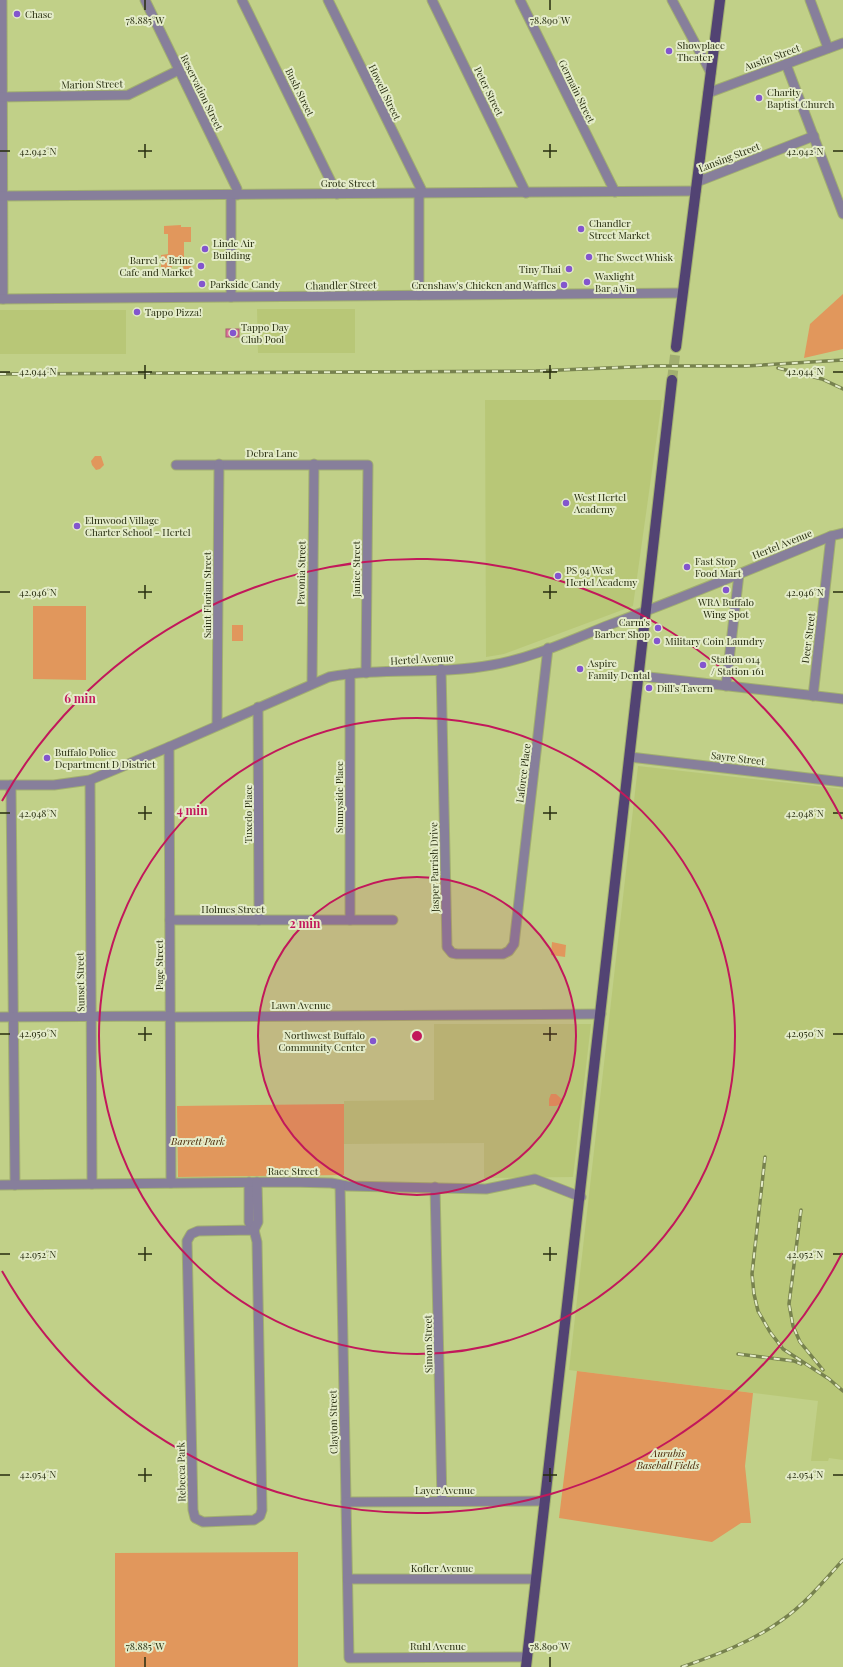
<svg xmlns="http://www.w3.org/2000/svg" width="843" height="1667" font-family="'Playfair Display',serif">
<style>
.built{fill:#b8c777}
.green{fill:#e1975c}
.water{fill:#dd719a;stroke:#a65d70}
.lines{fill:none;stroke-linecap:round;stroke-linejoin:round}
.major-tunnel{stroke:#a2af70;stroke-width:10;stroke-dasharray:10 5;stroke-linecap:butt}
.minor-casing{stroke:#a2af70;stroke-width:11}
.major-casing{stroke:#a2af70;stroke-width:12}
.minor{stroke:#877f9b;stroke-width:9}
.major{stroke:#524373;stroke-width:10}
.rail-casing{stroke:#77824e;stroke-width:3.5}
.rail{stroke:#e4ecc9;stroke-width:2;stroke-dasharray:6;stroke-linecap:butt}
.ticks{fill:none;stroke:#272d0f;stroke-width:1.5}
.ring{fill:none;stroke:#c2185b;stroke-width:2}
.poi-dot{fill:#8355ce;stroke:#e4ecc9;stroke-width:1.5}
.labels{text-anchor:middle;stroke-width:4;stroke-linejoin:round;paint-order:stroke}
.poi-label{font-size:10px;fill:#272d0f;stroke:#e4ecc9;text-anchor:start}
.street-label{font-size:10px;fill:#272d0f;stroke:#e4ecc9}
.park-label{font-size:10px;font-style:italic;fill:#482504;stroke:#e4ecc9}
.ticks-label{font-size:10px;text-anchor:middle;fill:#272d0f;stroke:#e4ecc9;stroke-width:4;stroke-linejoin:round;paint-order:stroke}
.centre{fill:#c2185b;stroke:#e4ecc9;stroke-width:2}
.ring-label{font-size:12px;text-anchor:middle;font-weight:bold;fill:#c2185b;stroke:#e4ecc9;stroke-width:4;stroke-linejoin:round;paint-order:stroke}
</style>
<rect width="100%" height="100%" fill="#c1d088"/>
<g class="built">
<path d="M257 309H355V353H258Z"/>
<rect x="0" y="310" width="126" height="44"/>
<path d="M485 400H662L633 606 504 654 486 657Z"/>
<path d="M638 766 843 789V1460L829 1458 828 1461H811L818 1401 569 1370Z"/>
<path d="M434 1024H591L573 1177 484 1178V1143L344 1144V1101L434 1100Z"/>
</g>
<g class="green">
<path d="M181 225V227H191V242H184V261H191V271H184L183 266 177 264 172 266 170 271H161V255L168 254V234H164V226Z"/>
<path d="M843 294V349L804 358 810 324Z"/>
<path d="M95 456H101L104 465 100 469 96 470 92 465 91 461Z"/>
<path d="M33 606H86V680L33 679Z"/>
<rect x="232" y="625" width="11" height="16"/>
<path d="M552 942 566 945 565 957 551 955Z"/>
<path d="M551 1094H556L563 1100V1103L556 1106H549V1099Z"/>
<path d="M344 1104V1175L178 1177 177 1106Z"/>
<path d="M577 1371 753 1393 745 1466 751 1523H741L712 1542 559 1518Z"/>
<path d="M298 1552V1667H115V1553Z"/>
</g>
<rect class="water" x="226" y="329" width="13" height="8"/>
<g class="lines">
<path class="major-tunnel" d="M672 380 676 347"/>
<defs>
<g id="minor">
<path d="M2 0 3 299"/>
<path d="M145 0 237 189V195"/>
<path d="M242 0 337 194"/>
<path d="M328 0 423 193"/>
<path d="M432 0 526 193"/>
<path d="M520 0 615 192"/>
<path d="M672 0 711 73"/>
<path d="M810 0 828 48"/>
<path d="M786 64 843 214"/>
<path d="M708 93 843 43"/>
<path d="M0 97 128 95 179 70"/>
<path d="M697 182 814 136"/>
<path d="M419 193V295"/>
<path d="M231 195V297"/>
<path d="M0 196 696 191"/>
<path d="M0 299 682 293"/>
<path d="M176 465H368L366 673"/>
<path d="M441 669 447 947 452 953 457 954H503L509 951 514 944 548 648"/>
<path d="M640 676 843 699"/>
<path d="M312 683 314 464"/>
<path d="M726 686 739 574"/>
<path d="M813 696 831 536"/>
<path d="M258 707 259 920"/>
<path d="M217 725 219 464"/>
<path d="M169 747 171 1183"/>
<path d="M630 757 843 782"/>
<path d="M90 780 92 1184"/>
<path d="M0 785H54L90 780 169 747 329 677C382 667 438 675 492 665 532 658 571 640 609 625 684 597 757 567 831 536L843 533"/>
<path d="M11 785 15 1185"/>
<path d="M170 920H393"/>
<path d="M350 920V674"/>
<path d="M0 1017 164 1016 175 1017 601 1014"/>
<path d="M249 1182V1222L254 1230"/>
<path d="M0 1185 290 1182 331 1183 347 1186 486 1189 535 1179 581 1197"/>
<path d="M340 1185 349 1658 527 1657"/>
<path d="M435 1187 442 1501"/>
<path d="M254 1230 257 1242 262 1510 260 1516 254 1520 203 1522 195 1518 193 1510 187 1241 191 1234 198 1231Z"/>
<path d="M254 1230 258 1222 257 1182"/>
<path d="M346 1502 545 1501"/>
<path d="M348 1579H536"/>
</g>
<g id="major">
<path d="M676 347 720 0"/>
<path d="M526 1667 672 380"/>
</g>
</defs>
<use href="#minor" class="minor-casing"/>
<use href="#major" class="major-casing"/>
<use href="#minor" class="minor"/>
<use href="#major" class="major"/>
<defs>
<g id="rail">
<path d="M778 368 822 379 843 389"/>
<path d="M0 374 536 371 656 366H746L843 360"/>
<path d="M765 1157 752 1274 754 1294 758 1311 770 1332 783 1349 829 1379 843 1391"/>
<path d="M801 1210 789 1304 793 1326 800 1342 823 1370"/>
<path d="M738 1354 794 1361 801 1364"/>
<path d="M682 1667C716 1655 752 1642 782 1620 805 1604 824 1581 843 1560"/>
</g>
</defs>
<use href="#rail" class="rail-casing"/>
<use href="#rail" class="rail"/>
</g>
<path class="ticks" d="M145 0V10M550 0V10M145 144V158M550 144V158M0 151H10M138 151H152M543 151H557M833 151H843M145 365V379M550 365V379M0 372H10M138 372H152M543 372H557M833 372H843M145 585V599M550 585V599M0 592H10M138 592H152M543 592H557M833 592H843M145 806V820M550 806V820M0 813H10M138 813H152M543 813H557M833 813H843M145 1027V1041M550 1027V1041M0 1034H10M138 1034H152M543 1034H557M833 1034H843M145 1247V1261M550 1247V1261M0 1254H10M138 1254H152M543 1254H557M833 1254H843M145 1468V1482M550 1468V1482M0 1475H10M138 1475H152M543 1475H557M833 1475H843M145 1657V1667M550 1657V1667"/>
<circle cx="417" cy="1036" r="159" fill="#c2185b" fill-opacity=".12"/>
<g class="ring">
<circle cx="417" cy="1036" r="159"/>
<circle cx="417" cy="1036" r="318"/>
<path d="M842 1253A477 477 0 0 1 2 1271M2 801A477 477 0 0 1 842 819"/>
</g>
<g class="poi-dot">
<circle cx="17" cy="14" r="4"/>
<circle cx="669" cy="51" r="4"/>
<circle cx="759" cy="98" r="4"/>
<circle cx="581" cy="229" r="4"/>
<circle cx="205" cy="249" r="4"/>
<circle cx="589" cy="257" r="4"/>
<circle cx="201" cy="266" r="4"/>
<circle cx="569" cy="269" r="4"/>
<circle cx="587" cy="282" r="4"/>
<circle cx="202" cy="284" r="4"/>
<circle cx="564" cy="285" r="4"/>
<circle cx="137" cy="312" r="4"/>
<circle cx="233" cy="333" r="4"/>
<circle cx="566" cy="503" r="4"/>
<circle cx="77" cy="526" r="4"/>
<circle cx="687" cy="567" r="4"/>
<circle cx="558" cy="576" r="4"/>
<circle cx="726" cy="590" r="4"/>
<circle cx="658" cy="628" r="4"/>
<circle cx="657" cy="641" r="4"/>
<circle cx="703" cy="665" r="4"/>
<circle cx="580" cy="669" r="4"/>
<circle cx="649" cy="688" r="4"/>
<circle cx="47" cy="758" r="4"/>
<circle cx="373" cy="1041" r="4"/>
</g>
<g class="labels">
<g class="poi-label">
<text x="25" y="18">Chase</text>
<text x="677" y="49">Showplace<tspan x="677" dy="12">Theater</tspan></text>
<text x="767" y="96">Charity<tspan x="767" dy="12">Baptist Church</tspan></text>
<text x="589" y="227">Chandler<tspan x="589" dy="12">Street Market</tspan></text>
<text x="213" y="247">Linde Air<tspan x="213" dy="12">Building</tspan></text>
<text x="597" y="261">The Sweet Whisk</text>
<text x="193" y="264" text-anchor="end">Barrel + Brine<tspan x="193" dy="12">Cafe and Market</tspan></text>
<text x="561" y="273" text-anchor="end">Tiny Thai</text>
<text x="595" y="280">Waxlight<tspan x="595" dy="12">Bar a Vin</tspan></text>
<text x="210" y="288">Parkside Candy</text>
<text x="556" y="289" text-anchor="end">Crenshaw's Chicken and Waffles</text>
<text x="145" y="316">Tappo Pizza!</text>
<text x="241" y="331">Tappo Day<tspan x="241" dy="12">Club Pool</tspan></text>
<text x="574" y="501">West Hertel<tspan x="574" dy="12">Academy</tspan></text>
<text x="85" y="524">Elmwood Village<tspan x="85" dy="12">Charter School - Hertel</tspan></text>
<text x="695" y="565">Fast Stop<tspan x="695" dy="12">Food Mart</tspan></text>
<text x="566" y="574">PS 94 West<tspan x="566" dy="12">Hertel Academy</tspan></text>
<text x="726" y="606" text-anchor="middle">WRA Buffalo<tspan x="726" dy="12">Wing Spot</tspan></text>
<text x="650" y="626" text-anchor="end">Carm's<tspan x="650" dy="12">Barber Shop</tspan></text>
<text x="665" y="645">Military Coin Laundry</text>
<text x="711" y="663">Station 014<tspan x="711" dy="12">/ Station 161</tspan></text>
<text x="588" y="667">Aspire<tspan x="588" dy="12">Family Dental</tspan></text>
<text x="657" y="692">Dill's Tavern</text>
<text x="55" y="756">Buffalo Police<tspan x="55" dy="12">Department D District</tspan></text>
<text x="365" y="1039" text-anchor="end">Northwest Buffalo<tspan x="365" dy="12">Community Center</tspan></text>
</g>
<g class="street-label">
<text transform="translate(772 57) rotate(-20)" y="4">Austin Street</text>
<text transform="translate(92 84) rotate(-1)" y="4">Marion Street</text>
<text transform="translate(489 91) rotate(64)" y="4">Peter Street</text>
<text transform="translate(577 91) rotate(64)" y="4">Germain Street</text>
<text transform="translate(202 92) rotate(64)" y="4">Reservation Street</text>
<text transform="translate(300 92) rotate(64)" y="4">Bush Street</text>
<text transform="translate(385 92) rotate(64)" y="4">Howell Street</text>
<text transform="translate(729 157) rotate(-21)" y="4">Lansing Street</text>
<text x="348" y="187">Grote Street</text>
<text transform="translate(341 285) rotate(-1)" y="4">Chandler Street</text>
<text x="272" y="457">Debra Lane</text>
<text transform="translate(782 544) rotate(-22)" y="4">Hertel Avenue</text>
<text transform="translate(356 569) rotate(-90)" y="4">Janice Street</text>
<text transform="translate(301 573) rotate(-89)" y="4">Pavonia Street</text>
<text transform="translate(207 595) rotate(-90)" y="4">Saint Florian Street</text>
<text transform="translate(808 638) rotate(-83)" y="4">Deer Street</text>
<text transform="translate(422 659) rotate(-3)" y="4">Hertel Avenue</text>
<text transform="translate(738 758) rotate(7)" y="4">Sayre Street</text>
<text transform="translate(523 773) rotate(-83)" y="4">Laforce Place</text>
<text transform="translate(339 797) rotate(-90)" y="4">Sunnyside Place</text>
<text transform="translate(248 814) rotate(-90)" y="4">Tuxedo Place</text>
<text transform="translate(434 867) rotate(-91)" y="4">Jasper Parrish Drive</text>
<text x="233" y="913">Holmes Street</text>
<text transform="translate(159 965) rotate(-90)" y="4">Page Street</text>
<text transform="translate(80 982) rotate(-91)" y="4">Sunset Street</text>
<text x="301" y="1009">Lawn Avenue</text>
<text x="293" y="1175">Race Street</text>
<text transform="translate(428 1344) rotate(-91)" y="4">Simon Street</text>
<text transform="translate(333 1422) rotate(-91)" y="4">Clayton Street</text>
<text transform="translate(181 1472) rotate(-91)" y="4">Rebecca Park</text>
<text x="445" y="1494">Layer Avenue</text>
<text x="442" y="1572">Kofler Avenue</text>
<text x="438" y="1650">Ruhl Avenue</text>
</g>
<g class="park-label">
<text x="198" y="1145">Barrett Park</text>
<text x="668" y="1457">Aurubis<tspan x="668" dy="12">Baseball Fields</tspan></text>
</g>
</g>
<g class="ticks-label">
<text x="145" y="24">78.885°W</text>
<text x="550" y="24">78.890°W</text>
<text x="805" y="155">42.942°N</text>
<text x="38" y="155">42.942°N</text>
<text x="805" y="375">42.944°N</text>
<text x="38" y="375">42.944°N</text>
<text x="38" y="596">42.946°N</text>
<text x="805" y="596">42.946°N</text>
<text x="38" y="817">42.948°N</text>
<text x="805" y="817">42.948°N</text>
<text x="805" y="1037">42.950°N</text>
<text x="38" y="1037">42.950°N</text>
<text x="805" y="1258">42.952°N</text>
<text x="38" y="1258">42.952°N</text>
<text x="38" y="1478">42.954°N</text>
<text x="805" y="1478">42.954°N</text>
<text x="145" y="1650">78.885°W</text>
<text x="550" y="1650">78.890°W</text>
</g>
<circle cx="417" cy="1036" r="6" class="centre"/>
<g class="ring-label">
<text x="80" y="703">6 min</text>
<text x="192" y="815">4 min</text>
<text x="305" y="928">2 min</text>
</g>
</svg>
